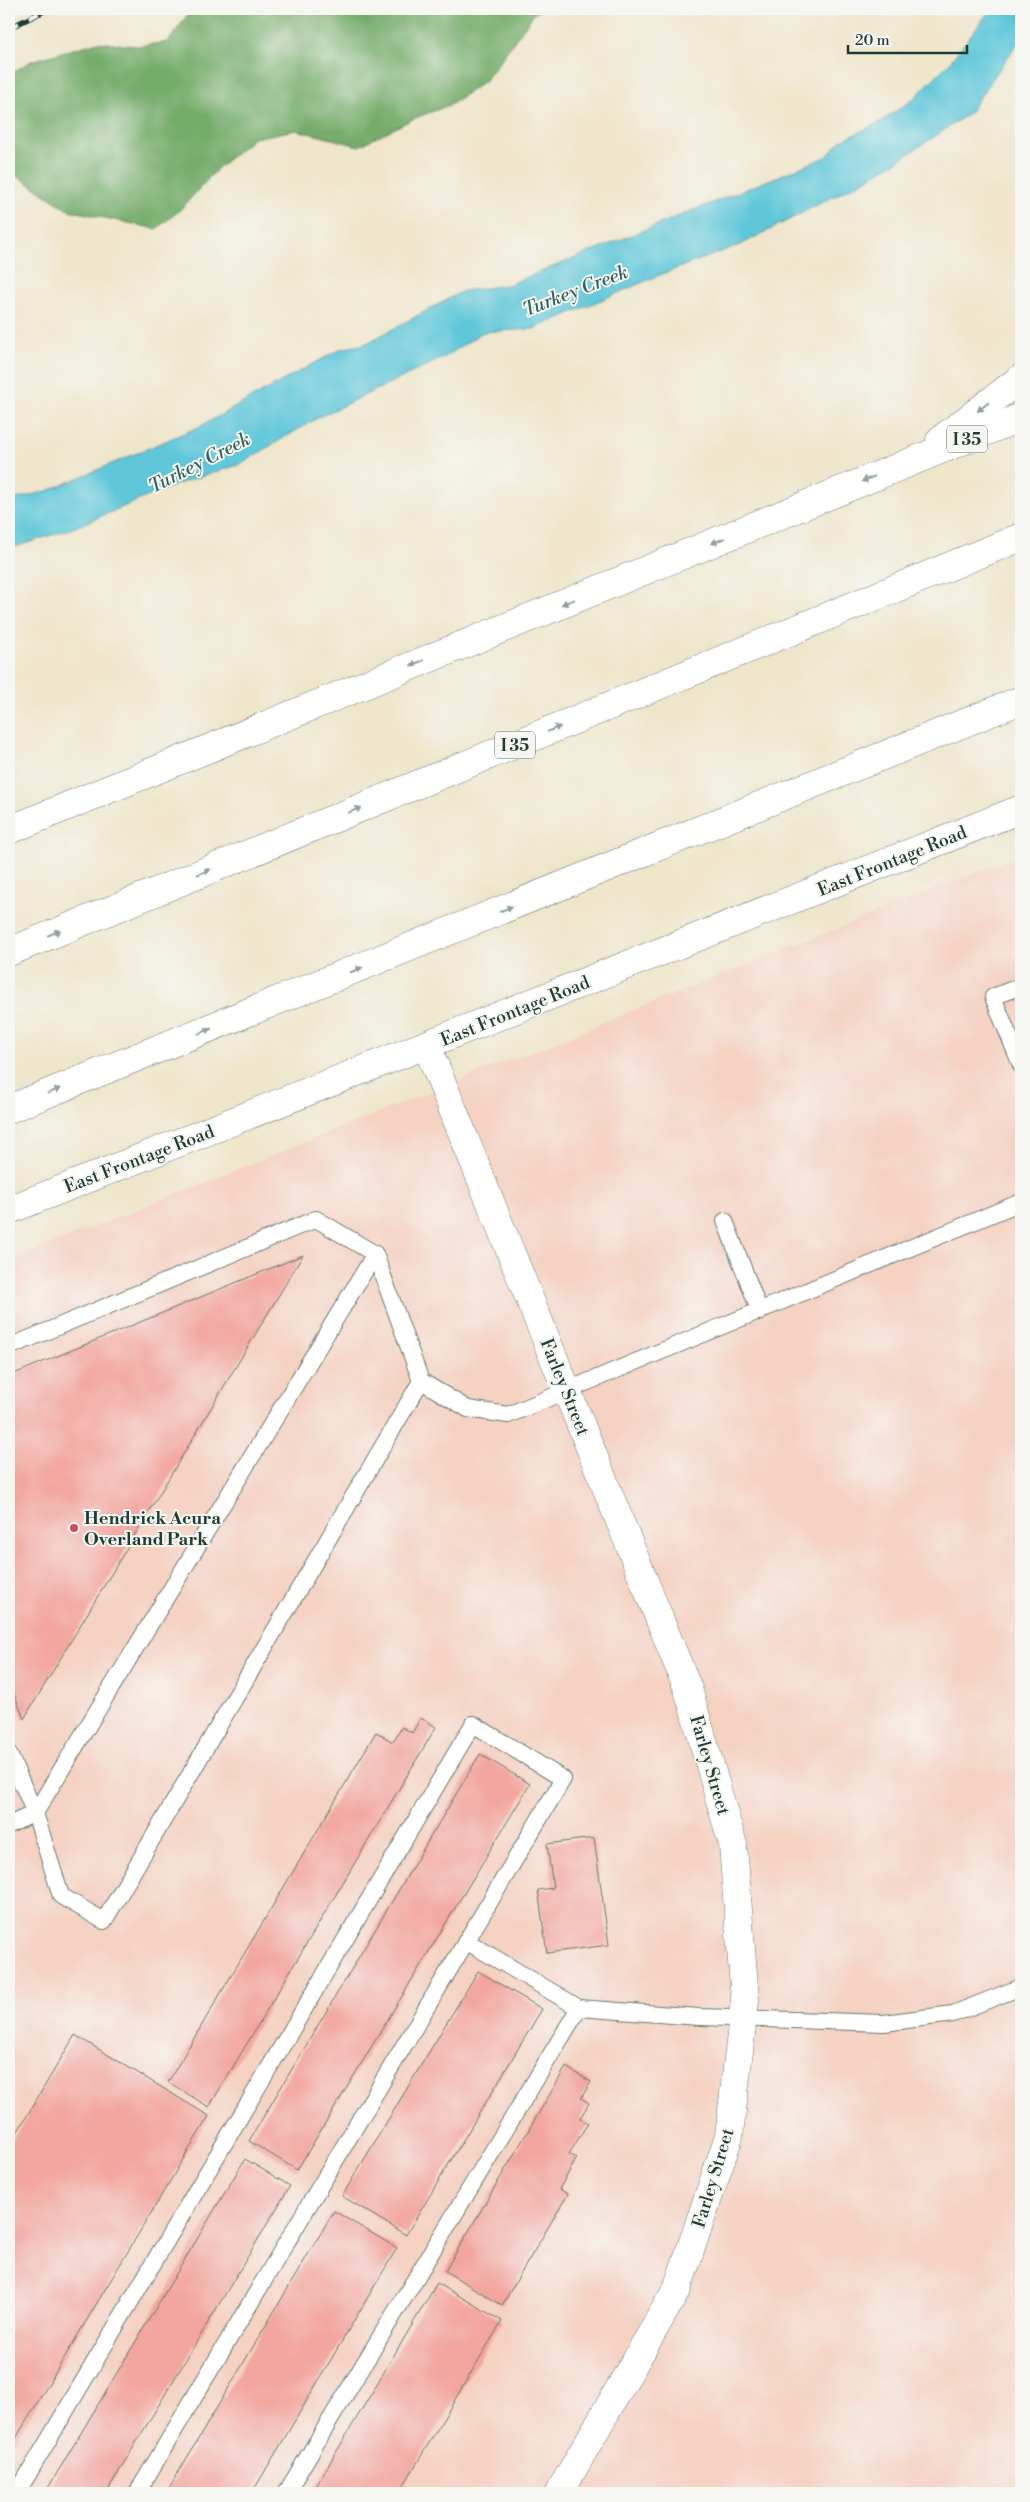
<svg xmlns="http://www.w3.org/2000/svg" width="1030" height="2502" font-family="'Libre Bodoni',serif">
<style>
.built{fill:#f5d2c2}
.forest{fill:#74ac6a;stroke:#4a744f}
.water{fill:#5ec7d9;stroke:#3e8286}
.building{fill:#f3a69f}
.lines{fill:none;stroke-linecap:round;stroke-linejoin:round}
.lane-casing{stroke:#687869;stroke-width:18}
.street-casing{stroke:#687869;stroke-width:29}
.secondary-casing{stroke:#687869;stroke-width:29}
.highway-casing{stroke:#687869;stroke-width:29}
.lane{stroke:#fff;stroke-width:16}
.street{stroke:#fff;stroke-width:28}
.secondary{stroke:#fff;stroke-width:28}
.highway{stroke:#fff;stroke-width:28}
.rail-casing{stroke:#1f3d34;stroke-width:5.5}
.rail{stroke:#f6f6f2;stroke-width:4;stroke-dasharray:11;stroke-linecap:butt}
.oneway{fill:#8f9e9a}
.poi-dot{fill:#d1495b;stroke:#f6f6f2;stroke-width:2}
.labels{text-anchor:middle;stroke-width:4;stroke-linejoin:round;paint-order:stroke}
.shield{fill:#f6f6f2;stroke:#60746d;stroke-width:1}
.shield-label{font-size:16px;font-weight:bold;fill:#1f3d34}
.street-label{font-size:18px;fill:#1f3d34;stroke:#f6f6f2}
.poi-label{font-size:18px;font-weight:bold;fill:#1f3d34;stroke:#f6f6f2;text-anchor:start}
.water-label{font-size:19px;font-style:italic;fill:#2f605d;stroke:#f6f6f2}
</style>
<rect width="100%" height="100%" fill="#f6f6f2"/>
<filter id="ink" filterUnits="userSpaceOnUse"><feTurbulence type="fractalNoise" baseFrequency=".02" numOctaves="2"/><feDisplacementMap in="SourceGraphic" scale="10" xChannelSelector="R" yChannelSelector="G"/><feConvolveMatrix kernelMatrix="1 2 1 2 8 2 1 2 1" color-interpolation-filters="sRGB"/></filter>
<filter id="wash" filterUnits="userSpaceOnUse"><feTurbulence type="fractalNoise" baseFrequency=".0096" numOctaves="4" result="noise"/><feDisplacementMap in="SourceGraphic" scale="20" xChannelSelector="R" yChannelSelector="G"/><feGaussianBlur stdDeviation="1.12" result="paint"/><feColorMatrix in="noise" values="0 0 0 0 0 0 0 0 0 0 0 0 0 0 0 0 0 1.4 0 .05"/><feComposite in="paint" operator="in"/></filter>
<g filter="url(#wash)">
<rect width="100%" height="100%" fill="#efe6cc"/>
<path class="built" d="M1021 855V2493H9V1261Z"/>
<path class="forest" d="M192 9H543L534 14 486 80 452 104 413 119 359 146 296 130 254 138 219 167 179 211 156 229 68 210 19 177 9 176V75L31 61 98 42 137 46 168 42Z"/>
<path class="water" d="M991 9H1021V38L968 114 896 162 852 187 742 244 662 274 533 329 483 332 445 357 321 416 238 465 177 484 73 528 9 549V501L50 490 203 425 340 349 365 344 463 291 508 285 826 157 842 140 877 124 911 101 950 62Z"/>
<g id="blocks">
<g class="building">
<path d="M303 1255 24 1719 9 1681V1376Z"/>
<path d="M421 1718 436 1727 209 2107 168 2082 376 1732 393 1742 402 1727 412 1733Z"/>
<path d="M480 1754 530 1784 297 2170 249 2141Z"/>
<path d="M594 1838 609 1945 547 1953 538 1890 553 1888 547 1844Z"/>
<path d="M478 1971 542 2009 406 2235 342 2196Z"/>
<path d="M75 2035 209 2116 9 2450V2146Z"/>
<path d="M566 2067 591 2082 581 2098 589 2103 580 2118 588 2123 569 2154 577 2158 559 2189 568 2194 502 2305 445 2271Z"/>
<path d="M245 2159 290 2186 106 2493H45Z"/>
<path d="M334 2211 397 2248 252 2493H166Z"/>
<path d="M437 2283 502 2321 399 2493H312Z"/>
</g>
</g>
</g>
<g filter="url(#ink)">
<use href="#blocks" fill-opacity="0" stroke="#687869" stroke-width="1"/>
<g class="lines">
<defs>
<g id="lane">
<path d="M1021 986 993 997 1021 1065"/>
<path d="M725 1221 760 1312"/>
<path d="M9 1347 316 1219 375 1254 35 1813 61 1896 104 1921 421 1381 375 1254"/>
<path d="M421 1381 468 1409 508 1415 1021 1202"/>
<path d="M9 1754 35 1813 9 1825"/>
<path d="M466 1941 579 2008"/>
<path d="M17 2493 473 1724 563 1779 137 2493"/>
<path d="M286 2493 579 2008 699 2017 884 2023 953 2014 1021 1987"/>
</g>
<path id="street" d="M427 1046 688 1689 733 1845 745 2000 729 2136 677 2289 559 2493"/>
<path id="secondary" d="M9 1210 1021 809"/>
<g id="highway">
<path d="M940 440 1021 378"/>
<path d="M9 830 1021 417"/>
<path d="M9 952 1021 537"/>
<path d="M9 1109 1021 700"/>
</g>
</defs>
<use href="#lane" class="lane-casing"/>
<use href="#street" class="street-casing"/>
<use href="#secondary" class="secondary-casing"/>
<use href="#highway" class="highway-casing"/>
<use href="#lane" class="lane"/>
<use href="#street" class="street"/>
<use href="#secondary" class="secondary"/>
<use href="#highway" class="highway"/>
<defs>
<path id="rail" d="M9 28 48 9"/>
</defs>
<use href="#rail" class="rail-casing"/>
<use href="#rail" class="rail"/>
</g>
<defs><path id="oneway-solid" d="M-6-.8H1V-3.2L6.5 0L1 3.2V.8H-6Z" transform="scale(1.25)"/></defs>
<g class="oneway">
<use href="#oneway-solid" transform="translate(983 407) rotate(142)"/>
<use href="#oneway-solid" transform="translate(868 479) rotate(158)"/>
<use href="#oneway-solid" transform="translate(718 541) rotate(158)"/>
<use href="#oneway-solid" transform="translate(568 602) rotate(158)"/>
<use href="#oneway-solid" transform="translate(417 663) rotate(158)"/>
<use href="#oneway-solid" transform="translate(554 729) rotate(-22)"/>
<use href="#oneway-solid" transform="translate(355 810) rotate(-22)"/>
<use href="#oneway-solid" transform="translate(204 872) rotate(-22)"/>
<use href="#oneway-solid" transform="translate(506 909) rotate(-22)"/>
<use href="#oneway-solid" transform="translate(54 933) rotate(-22)"/>
<use href="#oneway-solid" transform="translate(356 970) rotate(-22)"/>
<use href="#oneway-solid" transform="translate(205 1031) rotate(-22)"/>
<use href="#oneway-solid" transform="translate(54 1091) rotate(-22)"/>
</g>
</g>
<circle class="poi-dot" cx="74" cy="1528" r="5"/>
<g class="labels">
<g class="shield">
<rect x="947" y="425.5" width="40" height="27" rx="4"/>
<rect x="495" y="731.5" width="40" height="27" rx="4"/>
</g>
<g class="shield-label">
<text x="967" y="445">I 35</text>
<text x="515" y="751">I 35</text>
</g>
<g class="street-label">
<text transform="translate(892 861) rotate(-22)" y="6">East Frontage Road</text>
<text transform="translate(515 1011) rotate(-22)" y="6">East Frontage Road</text>
<text transform="translate(139 1159) rotate(-21)" y="6">East Frontage Road</text>
<text transform="translate(565 1387) rotate(68)" y="6">Farley Street</text>
<text transform="translate(710 1765) rotate(74)" y="6">Farley Street</text>
<text transform="translate(713 2178) rotate(-73)" y="6">Farley Street</text>
</g>
<g class="poi-label">
<text x="84" y="1524">Hendrick Acura<tspan x="84" dy="21">Overland Park</tspan></text>
</g>
<g class="water-label">
<text transform="translate(575 290) rotate(-21)" y="7">Turkey Creek</text>
<text transform="translate(199 462) rotate(-27)" y="7">Turkey Creek</text>
</g>
</g>
<rect width="1030" height="2502" fill="none" stroke="#f6f6f2" stroke-width="30"/>
<path d="M848 45v8h119v-8" fill="none" stroke="#1f3d34" stroke-width="2.5"/>
<text x="855" y="45" font-size="15" fill="#1f3d34" stroke="#f6f6f2" stroke-width="4" paint-order="stroke">20 m</text>
</svg>
